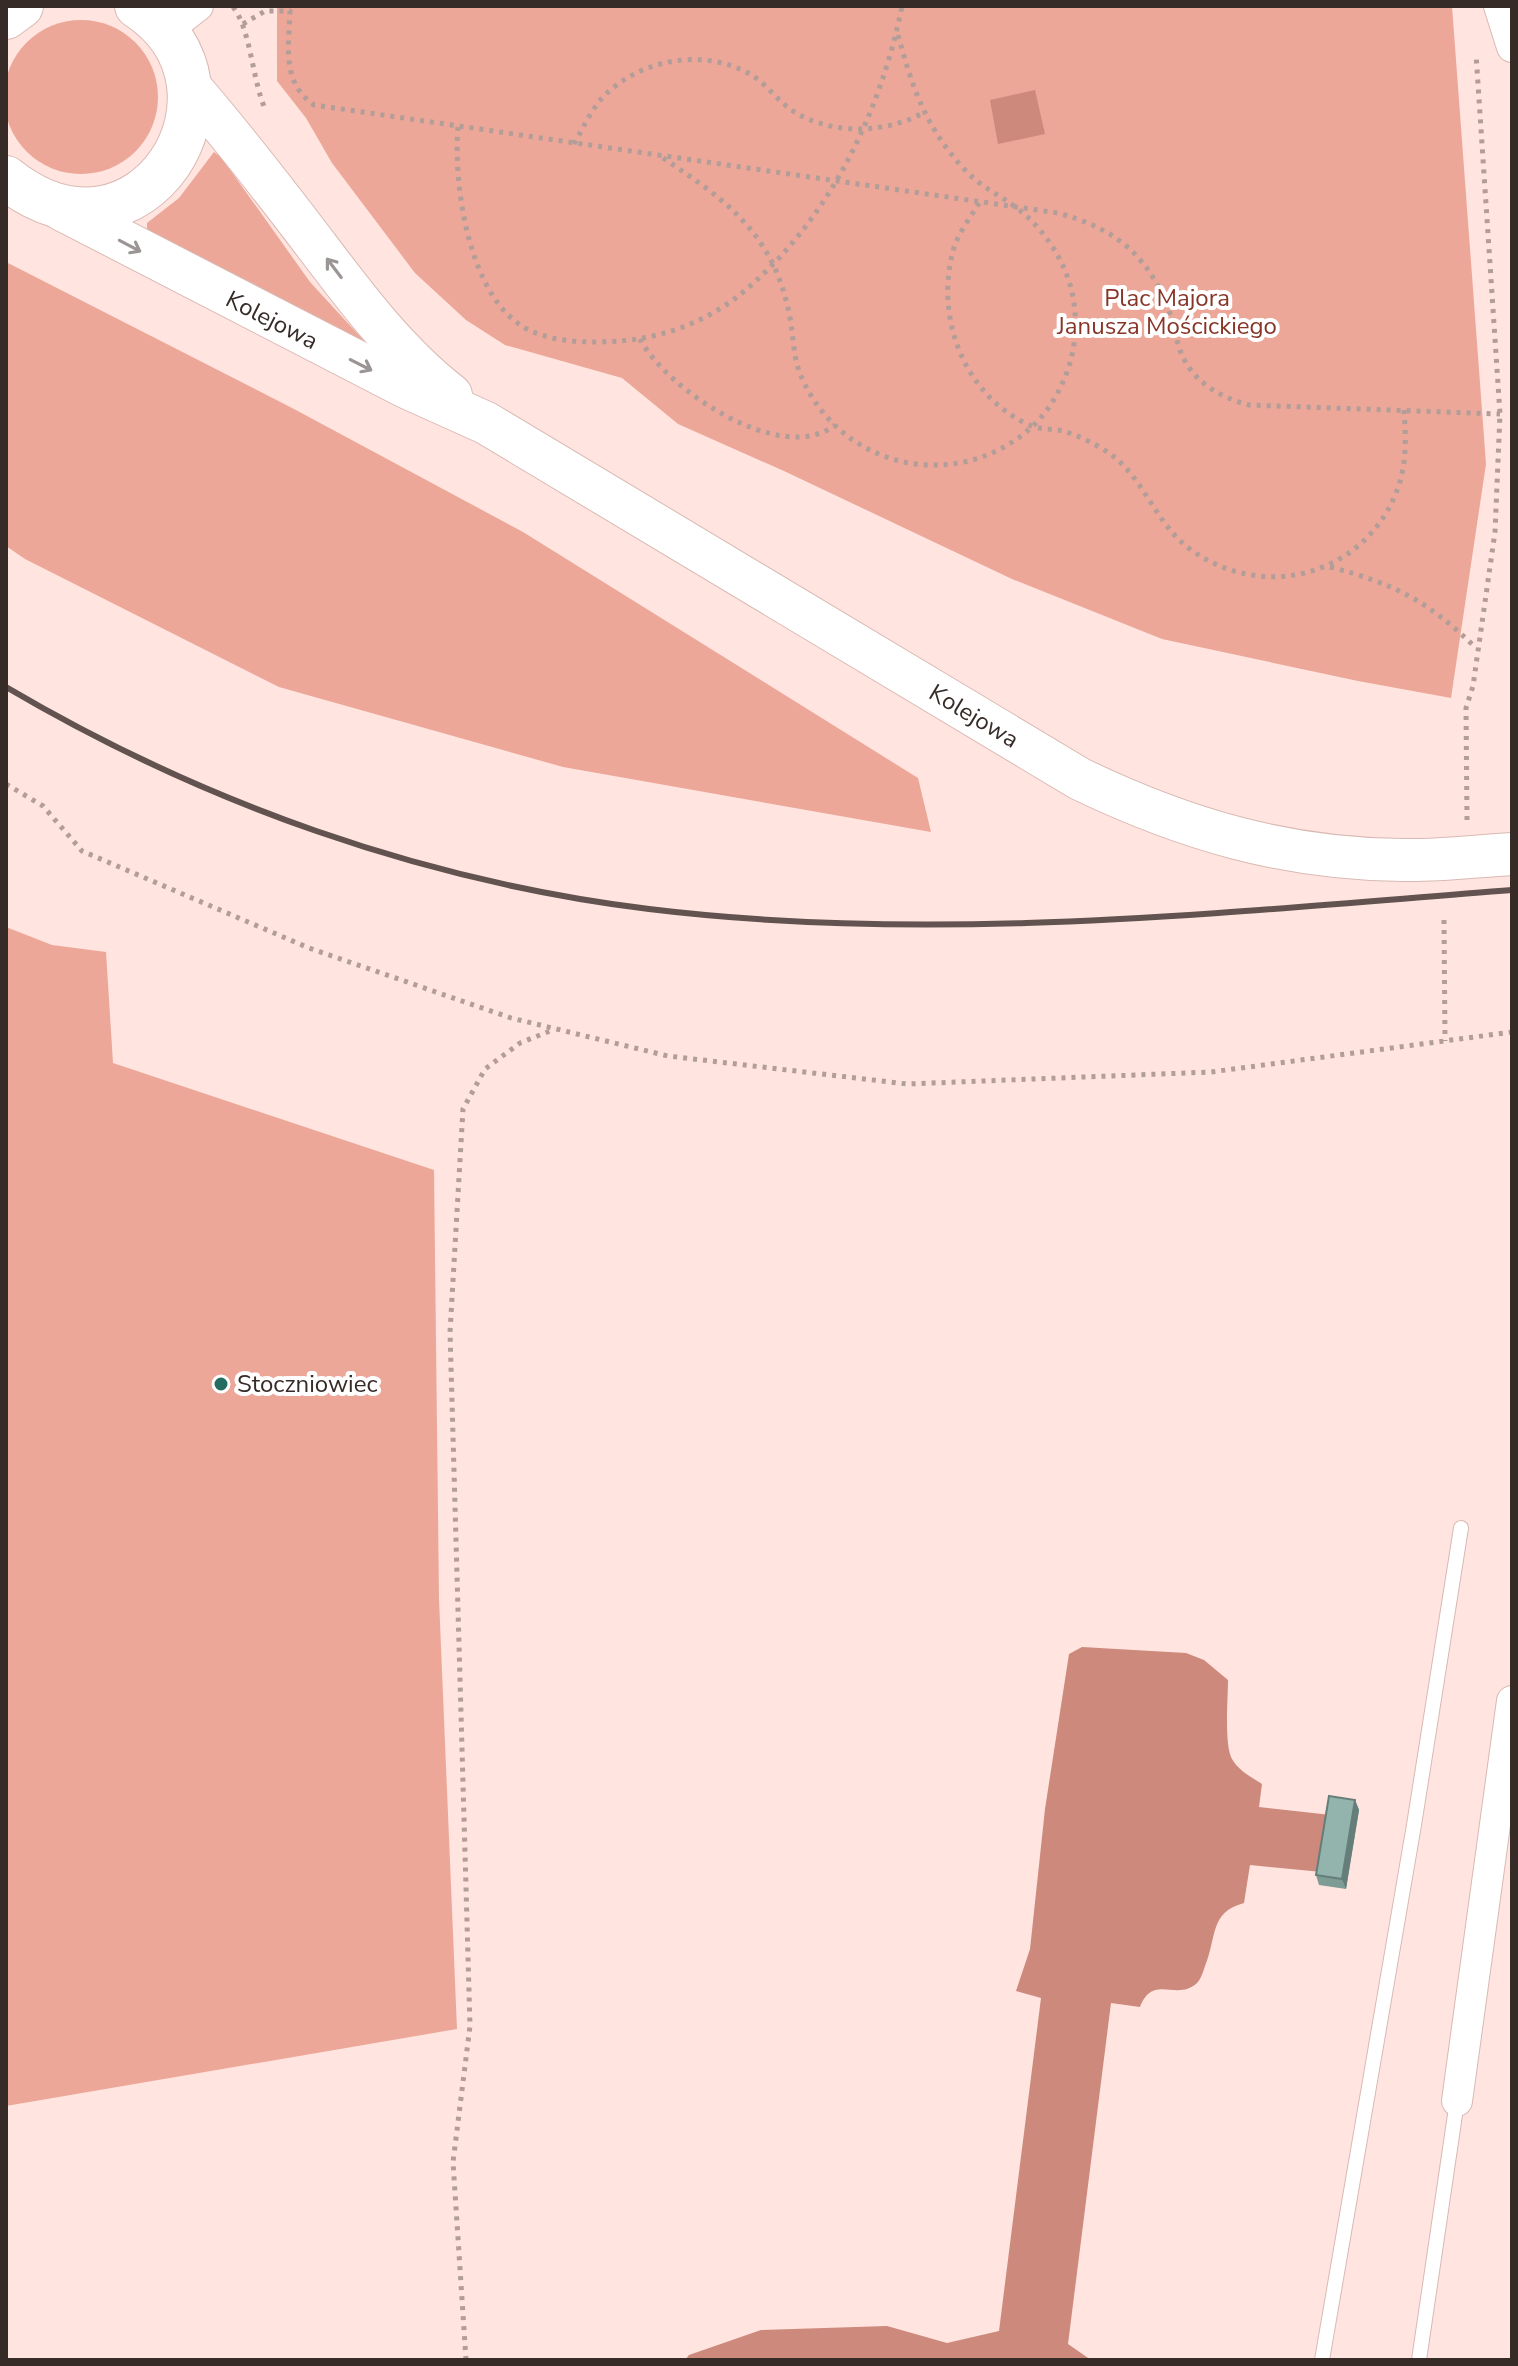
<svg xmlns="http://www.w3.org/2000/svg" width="1518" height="2366" font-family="'Nunito Sans',sans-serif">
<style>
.green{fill:#eca799}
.water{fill:#cd897c}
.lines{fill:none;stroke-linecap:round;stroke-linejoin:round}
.lane-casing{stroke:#d9b9b3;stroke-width:16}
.street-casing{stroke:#d9b9b3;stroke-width:32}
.secondary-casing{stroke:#d9b9b3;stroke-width:44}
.primary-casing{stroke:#d9b9b3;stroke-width:46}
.path{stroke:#b29d98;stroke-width:5;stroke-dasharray:4 6;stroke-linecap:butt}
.lane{stroke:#fff;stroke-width:14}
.street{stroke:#fff;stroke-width:30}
.secondary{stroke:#fff;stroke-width:42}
.primary{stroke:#fff;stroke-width:44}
.rail{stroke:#625350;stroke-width:6}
.wall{fill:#7e9b95}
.shaded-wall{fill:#667e79}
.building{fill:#92b4ad;stroke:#667e79;stroke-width:2}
.oneway{stroke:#9b9594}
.poi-dot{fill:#256c61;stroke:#fff;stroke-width:3}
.labels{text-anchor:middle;stroke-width:8;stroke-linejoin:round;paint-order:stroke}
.park-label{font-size:24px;fill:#873527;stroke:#fff}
.street-label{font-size:24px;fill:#372b28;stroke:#fff}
.poi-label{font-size:24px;fill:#372b28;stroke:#fff;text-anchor:start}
</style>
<rect width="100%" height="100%" fill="#ffe4df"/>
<g class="green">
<path d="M277 6H1452L1486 464 1451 698 1358 681 1162 639 1012 579 784 471 678 424 622 378 505 345 466 320 415 273 332 163 306 118 277 81Z"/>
<circle cx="81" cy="97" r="77"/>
<path d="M214 152 221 157 310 282 367 344H361L147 229V223L179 198Z"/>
<path d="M6 262 294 409 523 532 918 778 931 832 563 767 279 687 25 559 6 546Z"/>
<path d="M6 927 52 945 106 952 113 1063 434 1170 439 1599 457 2029 6 2106Z"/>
</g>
<g class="water">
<path d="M1035 90 1045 134 998 144 990 100Z"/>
<path d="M1082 1647 1186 1653 1204 1660 1228 1680C1228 1698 1224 1745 1232 1759 1238 1770 1251 1777 1262 1784L1259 1807 1331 1815 1322 1872 1250 1865 1244 1903C1209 1912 1217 1938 1205 1966 1203 1972 1201 1979 1197 1983 1177 2002 1153 1973 1140 2007L1111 2003 1068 2344 1091 2360H685L689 2355 761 2330 887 2326 947 2343 999 2331 1041 1998 1016 1991 1030 1949 1045 1809 1069 1654Z"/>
</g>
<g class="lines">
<defs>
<g id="lane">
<path d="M1322 2360 1414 1825 1461 1528"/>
<path d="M1419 2360 1457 2101"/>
</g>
<g id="street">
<path d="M1499 6 1512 47"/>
<path d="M166 31 198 6"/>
<path d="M1457 2101 1512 1701"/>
</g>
<g id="secondary">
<path d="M190 87C234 138 275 191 316 245 356 298 398 354 451 395"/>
<path d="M61 209 406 387 486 423 1080 779C1184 829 1285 859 1402 860 1439 861 1476 856 1512 854"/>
</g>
<g id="primary">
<path d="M6 17 21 6"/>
<path d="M6 178C141 286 263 88 137 6"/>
</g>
</defs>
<use href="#lane" class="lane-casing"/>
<use href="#street" class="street-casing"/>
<use href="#secondary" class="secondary-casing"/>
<use href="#primary" class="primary-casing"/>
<g class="path">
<path d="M233 7C251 29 252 81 266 111"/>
<path d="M243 24 265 11H290C289 46 281 82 314 105L1058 213C1109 227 1140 248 1164 297 1171 312 1173 329 1178 344 1188 379 1216 396 1249 405L1500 414"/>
<path d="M458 127C453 185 469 301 529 330 556 343 590 343 619 341 661 338 703 323 737 297 826 226 880 116 902 6"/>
<path d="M574 144C583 128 591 110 603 97 639 60 700 48 746 72 765 81 776 100 793 111 830 135 885 134 923 113"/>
<path d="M663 158C700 183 737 207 762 245 778 269 786 295 791 323 793 339 794 356 799 371 823 434 885 472 951 464 990 460 1030 437 1051 404 1074 369 1081 328 1071 288 1063 258 1043 228 1018 209 999 194 983 189 965 170 925 127 912 87 897 31"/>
<path d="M979 203C970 218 957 235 953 251 935 318 964 395 1029 425 1038 429 1048 429 1058 430 1077 434 1098 445 1113 456 1148 484 1155 525 1194 552 1266 601 1363 575 1396 493 1407 466 1406 439 1404 410"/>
<path d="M640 339C666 389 781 467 835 425"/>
<path d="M1330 567C1395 584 1428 601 1476 648"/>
<path d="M6 784 43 806 82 851 309 948 511 1018 668 1056 907 1084 1211 1072 1512 1032"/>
<path d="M1467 820 1466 708 1473 686 1495 532 1500 414 1476 54"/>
<path d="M1444 920 1445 1041"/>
<path d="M466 2360 453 2162 470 2026 450 1332 463 1109 485 1069 520 1043 555 1029"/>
</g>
<use href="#lane" class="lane"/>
<use href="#street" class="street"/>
<use href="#secondary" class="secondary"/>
<use href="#primary" class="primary"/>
<path class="rail" d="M6 687C203 803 422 881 649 909 936 944 1226 912 1512 890"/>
</g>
<path class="wall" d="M1355 1800 1359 1810 1346 1889 1319 1885 1316 1875Z"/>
<path class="shaded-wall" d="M1355 1800 1359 1810 1346 1889 1342 1879Z"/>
<path class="building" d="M1329 1796 1355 1800 1342 1879 1316 1875Z"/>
<defs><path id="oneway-shaft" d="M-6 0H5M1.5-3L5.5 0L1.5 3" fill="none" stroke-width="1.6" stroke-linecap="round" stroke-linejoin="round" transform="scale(2)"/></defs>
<g class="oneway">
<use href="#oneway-shaft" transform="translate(130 246) rotate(28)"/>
<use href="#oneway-shaft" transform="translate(334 268) rotate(-127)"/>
<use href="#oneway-shaft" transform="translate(361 365) rotate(27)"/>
</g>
<circle class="poi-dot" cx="221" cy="1384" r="8"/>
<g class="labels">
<g class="park-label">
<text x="1167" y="306">Plac Majora<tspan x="1167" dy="28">Janusza Mościckiego</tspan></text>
</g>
<g class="street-label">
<text transform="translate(272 320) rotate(27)" y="8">Kolejowa</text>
<text transform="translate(974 716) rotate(31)" y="8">Kolejowa</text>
</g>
<g class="poi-label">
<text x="237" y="1392">Stoczniowiec</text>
</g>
</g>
<rect width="1518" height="2366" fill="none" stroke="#372b28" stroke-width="16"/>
</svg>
